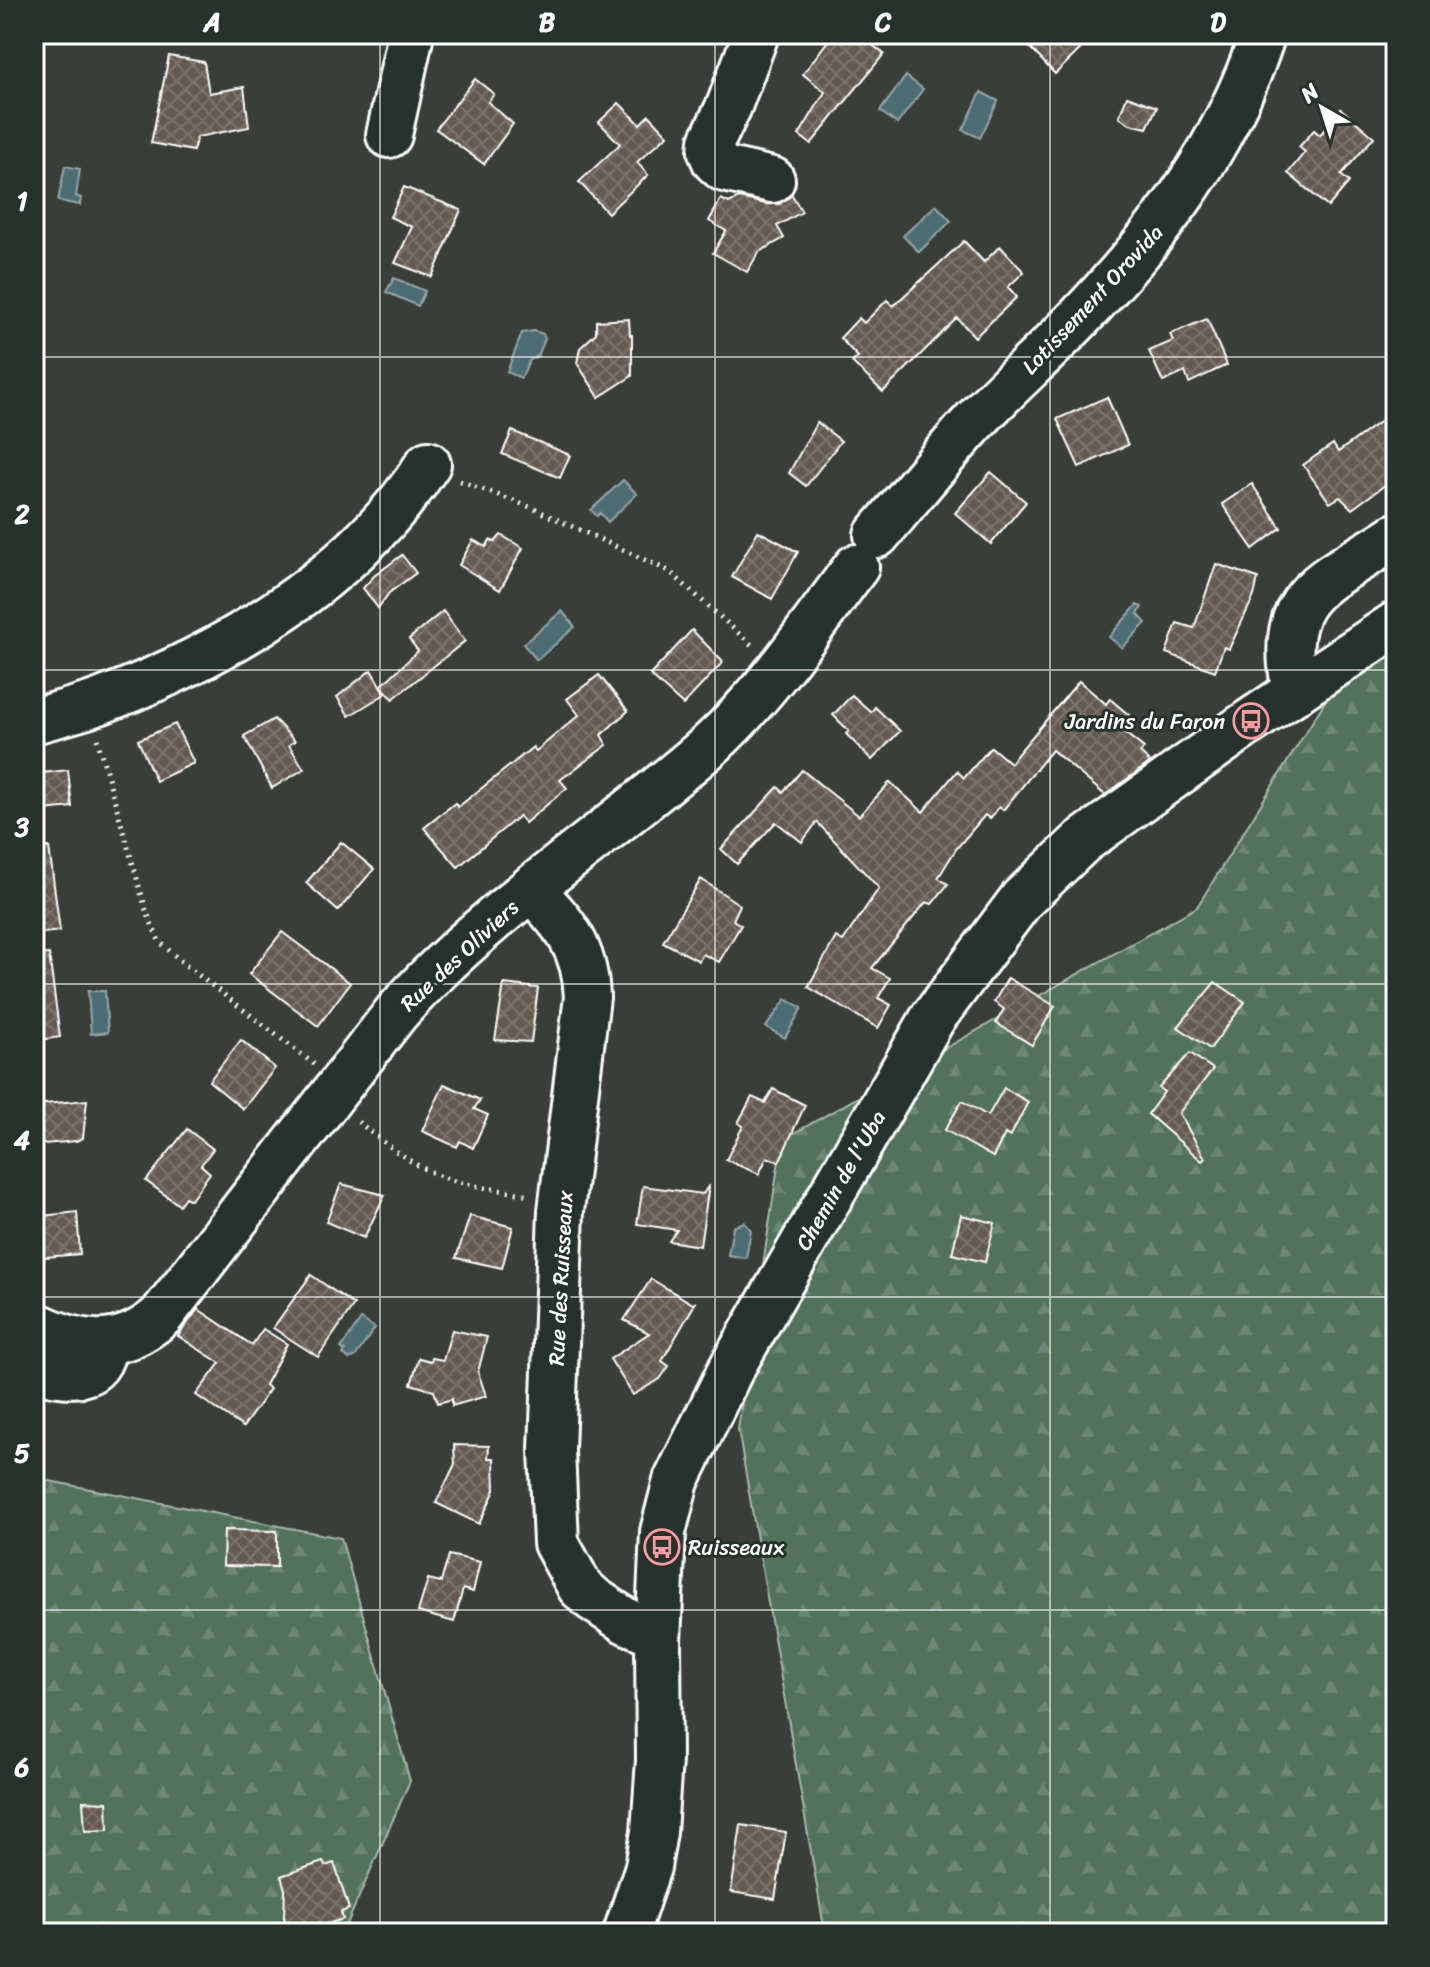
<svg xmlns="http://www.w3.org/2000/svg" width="1430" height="1967" font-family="Sriracha,sans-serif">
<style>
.forest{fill:url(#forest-firs);stroke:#a8b8ae;stroke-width:2}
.water{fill:#4e6d75;stroke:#95a7ac;stroke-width:2}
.building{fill:url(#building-cross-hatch);stroke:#fff;stroke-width:2}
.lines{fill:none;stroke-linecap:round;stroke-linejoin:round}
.minor-casing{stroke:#fff;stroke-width:50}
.path{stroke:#fff;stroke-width:5;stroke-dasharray:2 6;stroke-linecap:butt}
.minor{stroke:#26332d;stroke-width:44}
.grid{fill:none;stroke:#fff;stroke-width:2;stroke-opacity:0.55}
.labels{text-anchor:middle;stroke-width:6;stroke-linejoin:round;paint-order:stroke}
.street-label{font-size:22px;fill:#fff;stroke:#26332d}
.poi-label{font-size:22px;fill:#fff;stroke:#26332d;text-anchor:end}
.neatline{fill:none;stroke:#fff;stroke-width:3}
.grid-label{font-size:26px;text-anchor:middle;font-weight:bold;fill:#fff}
</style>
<defs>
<pattern id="forest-firs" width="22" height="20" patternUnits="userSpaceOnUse" patternTransform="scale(2)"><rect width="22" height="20" fill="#52725c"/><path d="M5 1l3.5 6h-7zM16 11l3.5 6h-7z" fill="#6c8774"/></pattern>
<pattern id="building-cross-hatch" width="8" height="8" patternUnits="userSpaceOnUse" patternTransform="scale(2)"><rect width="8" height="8" fill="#655a51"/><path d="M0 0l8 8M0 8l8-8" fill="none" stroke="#7c736b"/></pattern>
</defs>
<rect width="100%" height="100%" fill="#393f38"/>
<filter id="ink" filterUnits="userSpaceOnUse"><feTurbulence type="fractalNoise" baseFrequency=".0125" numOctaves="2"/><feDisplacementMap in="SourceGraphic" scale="16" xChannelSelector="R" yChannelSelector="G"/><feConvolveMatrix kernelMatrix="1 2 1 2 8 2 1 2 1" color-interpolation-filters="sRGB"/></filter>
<g filter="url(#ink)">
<g class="forest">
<path d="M1365 637 1396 642V1933H825L738 1429 782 1140 1197 907Z"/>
<path d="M34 1478 341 1538 410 1781 343 1933H34Z"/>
</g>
<g class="water">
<path d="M906 76 923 89 897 124 880 111Z"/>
<path d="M981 92 998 101 980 138 963 130Z"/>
<path d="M65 166 80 169 76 196 81 198 80 205 58 201Z"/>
<path d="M936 205 951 221 919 252 903 236Z"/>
<path d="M394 278 425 291 418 306 386 292Z"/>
<path d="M534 331 543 334 545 339 538 356 530 360 521 378 507 372 522 333Z"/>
<path d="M623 480 637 494 608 522 600 513 597 516 591 510Z"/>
<path d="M1137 605 1142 607 1138 614 1146 623 1122 648 1109 637Z"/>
<path d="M562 611 575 627 537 660 523 644Z"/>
<path d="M88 991H105L108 1032 91 1034Z"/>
<path d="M786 999 802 1008 785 1038 766 1027Z"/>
<path d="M744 1222 751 1230 746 1258 728 1255 733 1227Z"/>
<path d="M361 1319 375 1328 355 1357 349 1359 343 1354 345 1351 341 1348Z"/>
</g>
<g class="building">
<path d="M833 34H858L884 54 811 144 799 135 825 92 803 74Z"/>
<path d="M1017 34H1096L1055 74Z"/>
<path d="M169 56 204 62 209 93 244 87 249 127 197 137 193 151 151 143Z"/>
<path d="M475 79 494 94 488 102 513 124 484 164 436 129Z"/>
<path d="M1127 96 1157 107 1147 128 1130 124 1119 117Z"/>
<path d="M619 103 640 124 649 115 668 135 637 162 648 175 608 213 579 182 620 144 599 122Z"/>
<path d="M1341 109 1374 137 1341 175 1349 182 1328 207 1288 173 1305 152 1299 147 1314 130 1320 135Z"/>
<path d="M404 187 461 210 432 277 395 263 412 227 390 217Z"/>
<path d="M792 195 802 212 777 226 784 238 759 252 747 272 713 253 726 231 709 221 721 199 729 203 739 198 766 204H779Z"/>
<path d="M964 241 984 262 1000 246 1024 272 1008 287 1017 297 975 337 957 318 883 392 852 362 858 357 840 338 859 318 864 323 887 300 893 306Z"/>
<path d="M629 319 630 335H632V376L599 397 577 363 580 348 596 333V321Z"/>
<path d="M1207 319 1227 365 1189 383 1185 372 1163 382 1149 351 1173 341 1170 334Z"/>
<path d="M1107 397 1128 445 1079 467 1057 419Z"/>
<path d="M1396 410V477L1352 509 1340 497 1330 503 1303 465 1333 444 1338 452Z"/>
<path d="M817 422 841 441 806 486 789 473Z"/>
<path d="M512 431 570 455 560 478 502 454Z"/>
<path d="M991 472 1026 502 991 544 955 513Z"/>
<path d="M1252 484 1281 528 1253 549 1222 504Z"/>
<path d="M758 531 798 552 772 599 732 577Z"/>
<path d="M501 535 523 548 500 590 459 565 473 540 486 547 490 540 495 542Z"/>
<path d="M402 555 416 573 389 593 378 608 363 588 374 576Z"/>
<path d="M1216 564 1258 578 1254 596 1229 649 1224 647 1215 671 1166 653 1177 623 1194 628Z"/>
<path d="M443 611 465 641 393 699 381 686 418 651 409 639Z"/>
<path d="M692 630 723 662 683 705 650 675Z"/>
<path d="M371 670 385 694 349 716 337 697Z"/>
<path d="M599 675 628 711 601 735 607 745 560 780 567 788 525 823 519 816 458 867 424 828 455 803 458 807 533 747 536 751 579 715 567 699Z"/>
<path d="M1079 681 1106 704 1110 699 1130 716 1120 729 1144 748 1140 753 1150 762 1148 764 1105 795 1052 750 1003 810 999 807 990 819 985 815 956 849 938 878 948 884 932 904 926 902 872 968 890 978 878 998 891 1005 878 1028 808 987 836 937 843 941 879 888 817 822 802 842 776 822 737 864 721 849 778 787 783 792 802 770 859 816 890 782 923 812 957 771 964 778 991 747 1010 763Z"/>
<path d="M852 695 871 712 875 707 900 731 872 760 846 734 849 731 833 715Z"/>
<path d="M274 719 295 741 289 745 304 769 272 788 244 736Z"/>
<path d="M175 724 194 763 156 781 138 740Z"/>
<path d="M68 770 72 807 34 811V774Z"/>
<path d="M341 842 374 869 338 911 306 883Z"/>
<path d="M49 847 60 931 34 934V848Z"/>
<path d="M701 879 740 905 733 920 741 925 719 962 703 954 699 961 663 942Z"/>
<path d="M282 932 350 983 318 1026 249 974Z"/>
<path d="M49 954 60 1037 34 1041V955Z"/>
<path d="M1008 978 1055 1006 1032 1045 996 1023 1004 1009 994 1002Z"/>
<path d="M1215 982 1245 1002 1210 1049 1178 1027Z"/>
<path d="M504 984 538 988 531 1042 495 1040Z"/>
<path d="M241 1040 275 1068 243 1109 209 1081Z"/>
<path d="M1190 1053 1213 1069 1179 1113 1205 1158 1202 1161 1148 1114 1164 1092 1159 1088Z"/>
<path d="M444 1084 480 1100 474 1109 488 1115 473 1148 460 1141 457 1147 422 1131Z"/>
<path d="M1004 1088 1028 1102 1010 1137 1005 1134 993 1157 945 1130 962 1101 988 1116Z"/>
<path d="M773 1089 805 1105 779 1162 767 1157 759 1174 726 1160 743 1126 738 1123 752 1097 765 1103Z"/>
<path d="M87 1100 83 1138 76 1141 34 1145V1105Z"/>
<path d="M187 1129 213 1149 201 1165 210 1173 191 1200 185 1197 179 1205 146 1181Z"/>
<path d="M341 1184 385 1195 364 1238 326 1222Z"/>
<path d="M709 1185 700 1246 669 1241 677 1230 637 1224 643 1186 703 1194Z"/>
<path d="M77 1212 80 1254 34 1258V1217Z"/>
<path d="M961 1215 995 1223 985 1262 952 1254Z"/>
<path d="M470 1216 513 1227 502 1268 456 1258Z"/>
<path d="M311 1275 354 1305 318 1357 273 1328Z"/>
<path d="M651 1279 693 1304 696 1302 662 1361 669 1366 660 1379 633 1395 610 1359 649 1333 624 1320Z"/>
<path d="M198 1309 252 1345 263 1329 287 1344 265 1385 270 1389 243 1427 196 1395 220 1363 178 1336Z"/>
<path d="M452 1330 487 1337 478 1372 486 1396 452 1406V1399L438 1403 434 1391 411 1384 419 1358 431 1361 432 1358 443 1360Z"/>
<path d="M454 1445 489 1446 488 1458H494L495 1490 479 1524 436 1503 455 1464Z"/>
<path d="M224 1530 277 1531V1567L223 1566Z"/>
<path d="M449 1555 480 1562 473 1592 463 1589 454 1622 418 1612 428 1579 441 1582Z"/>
<path d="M83 1801 107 1802 108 1830 85 1831Z"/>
<path d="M741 1825 786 1832 775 1899 731 1892Z"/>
<path d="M323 1862 325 1866 334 1863 349 1909 341 1912 343 1919 321 1926 323 1933H288L284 1917 285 1890 281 1876Z"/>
</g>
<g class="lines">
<defs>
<g id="minor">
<path d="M756 34 729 106 712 141 711 152 715 161 724 169 772 180"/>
<path d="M389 135 411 34"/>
<path d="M877 535C909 498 939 460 972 424 1006 387 1045 354 1080 317 1161 232 1226 147 1263 34"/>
<path d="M1295 692C1274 589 1326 583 1396 536"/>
<path d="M34 721C57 714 81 709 104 700 228 653 354 578 428 464"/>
<path d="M531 889C565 924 585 947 587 997L561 1211 552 1450 556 1543 580 1587 593 1599 626 1621 658 1634"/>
<path d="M34 1324C80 1347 121 1352 161 1316L396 1013C487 910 607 836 710 745 767 693 810 628 856 567"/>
<path d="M34 1369C63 1375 101 1386 104 1343"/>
<path d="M626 1933 648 1867 654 1832 659 1760 658 1641 663 1532 676 1481 731 1369 933 1018 1022 899 1083 841 1251 721 1396 624"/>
</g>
</defs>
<use href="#minor" class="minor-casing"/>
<g class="path">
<path d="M460 481 530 507 669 571 754 647"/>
<path d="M97 739 146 910 159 941 184 964 314 1064"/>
<path d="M358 1122C381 1139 404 1160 431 1172 460 1186 497 1189 529 1195"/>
</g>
<use href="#minor" class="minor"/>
</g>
</g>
<path class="grid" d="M380 34V1933M715 34V1933M1050 34V1933M34 357H1396M34 670H1396M34 984H1396M34 1297H1396M34 1610H1396"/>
<defs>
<symbol id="bus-ring" viewBox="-11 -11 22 22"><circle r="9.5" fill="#26332d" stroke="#ff9aa2" stroke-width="1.5"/><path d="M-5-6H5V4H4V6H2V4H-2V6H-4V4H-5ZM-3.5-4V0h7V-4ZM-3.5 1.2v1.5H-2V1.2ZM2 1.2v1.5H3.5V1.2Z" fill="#ff9aa2"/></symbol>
</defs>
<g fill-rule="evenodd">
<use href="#bus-ring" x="1231" y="701" width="40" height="40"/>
<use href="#bus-ring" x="642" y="1527" width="40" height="40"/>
</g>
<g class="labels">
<g class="street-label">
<text transform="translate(1092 299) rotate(-47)" y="8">Lotissement Orovida</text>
<text transform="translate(459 955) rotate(-43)" y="8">Rue des Oliviers</text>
<text transform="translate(840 1180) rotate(-60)" y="8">Chemin de l'Uba</text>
<text transform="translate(560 1278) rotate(-87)" y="8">Rue des Ruisseaux</text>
</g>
<g class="poi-label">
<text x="1225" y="729">Jardins du Faron</text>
<text x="688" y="1555" text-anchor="start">Ruisseaux</text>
</g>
</g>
<rect width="1430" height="1967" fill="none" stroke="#26332d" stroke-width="88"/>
<g transform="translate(1322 108) rotate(321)" stroke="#26332d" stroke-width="6" paint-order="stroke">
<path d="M0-6L14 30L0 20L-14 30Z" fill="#ffffff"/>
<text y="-12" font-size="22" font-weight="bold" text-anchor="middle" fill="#ffffff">N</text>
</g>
<rect x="44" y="44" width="1342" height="1879" class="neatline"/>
<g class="grid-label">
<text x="212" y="31">A</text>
<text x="547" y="31">B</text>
<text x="883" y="31">C</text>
<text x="1218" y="31">D</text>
<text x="22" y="210">1</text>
<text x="22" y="523">2</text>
<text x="22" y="836">3</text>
<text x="22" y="1149">4</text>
<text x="22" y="1462">5</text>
<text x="22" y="1776">6</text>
</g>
</svg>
